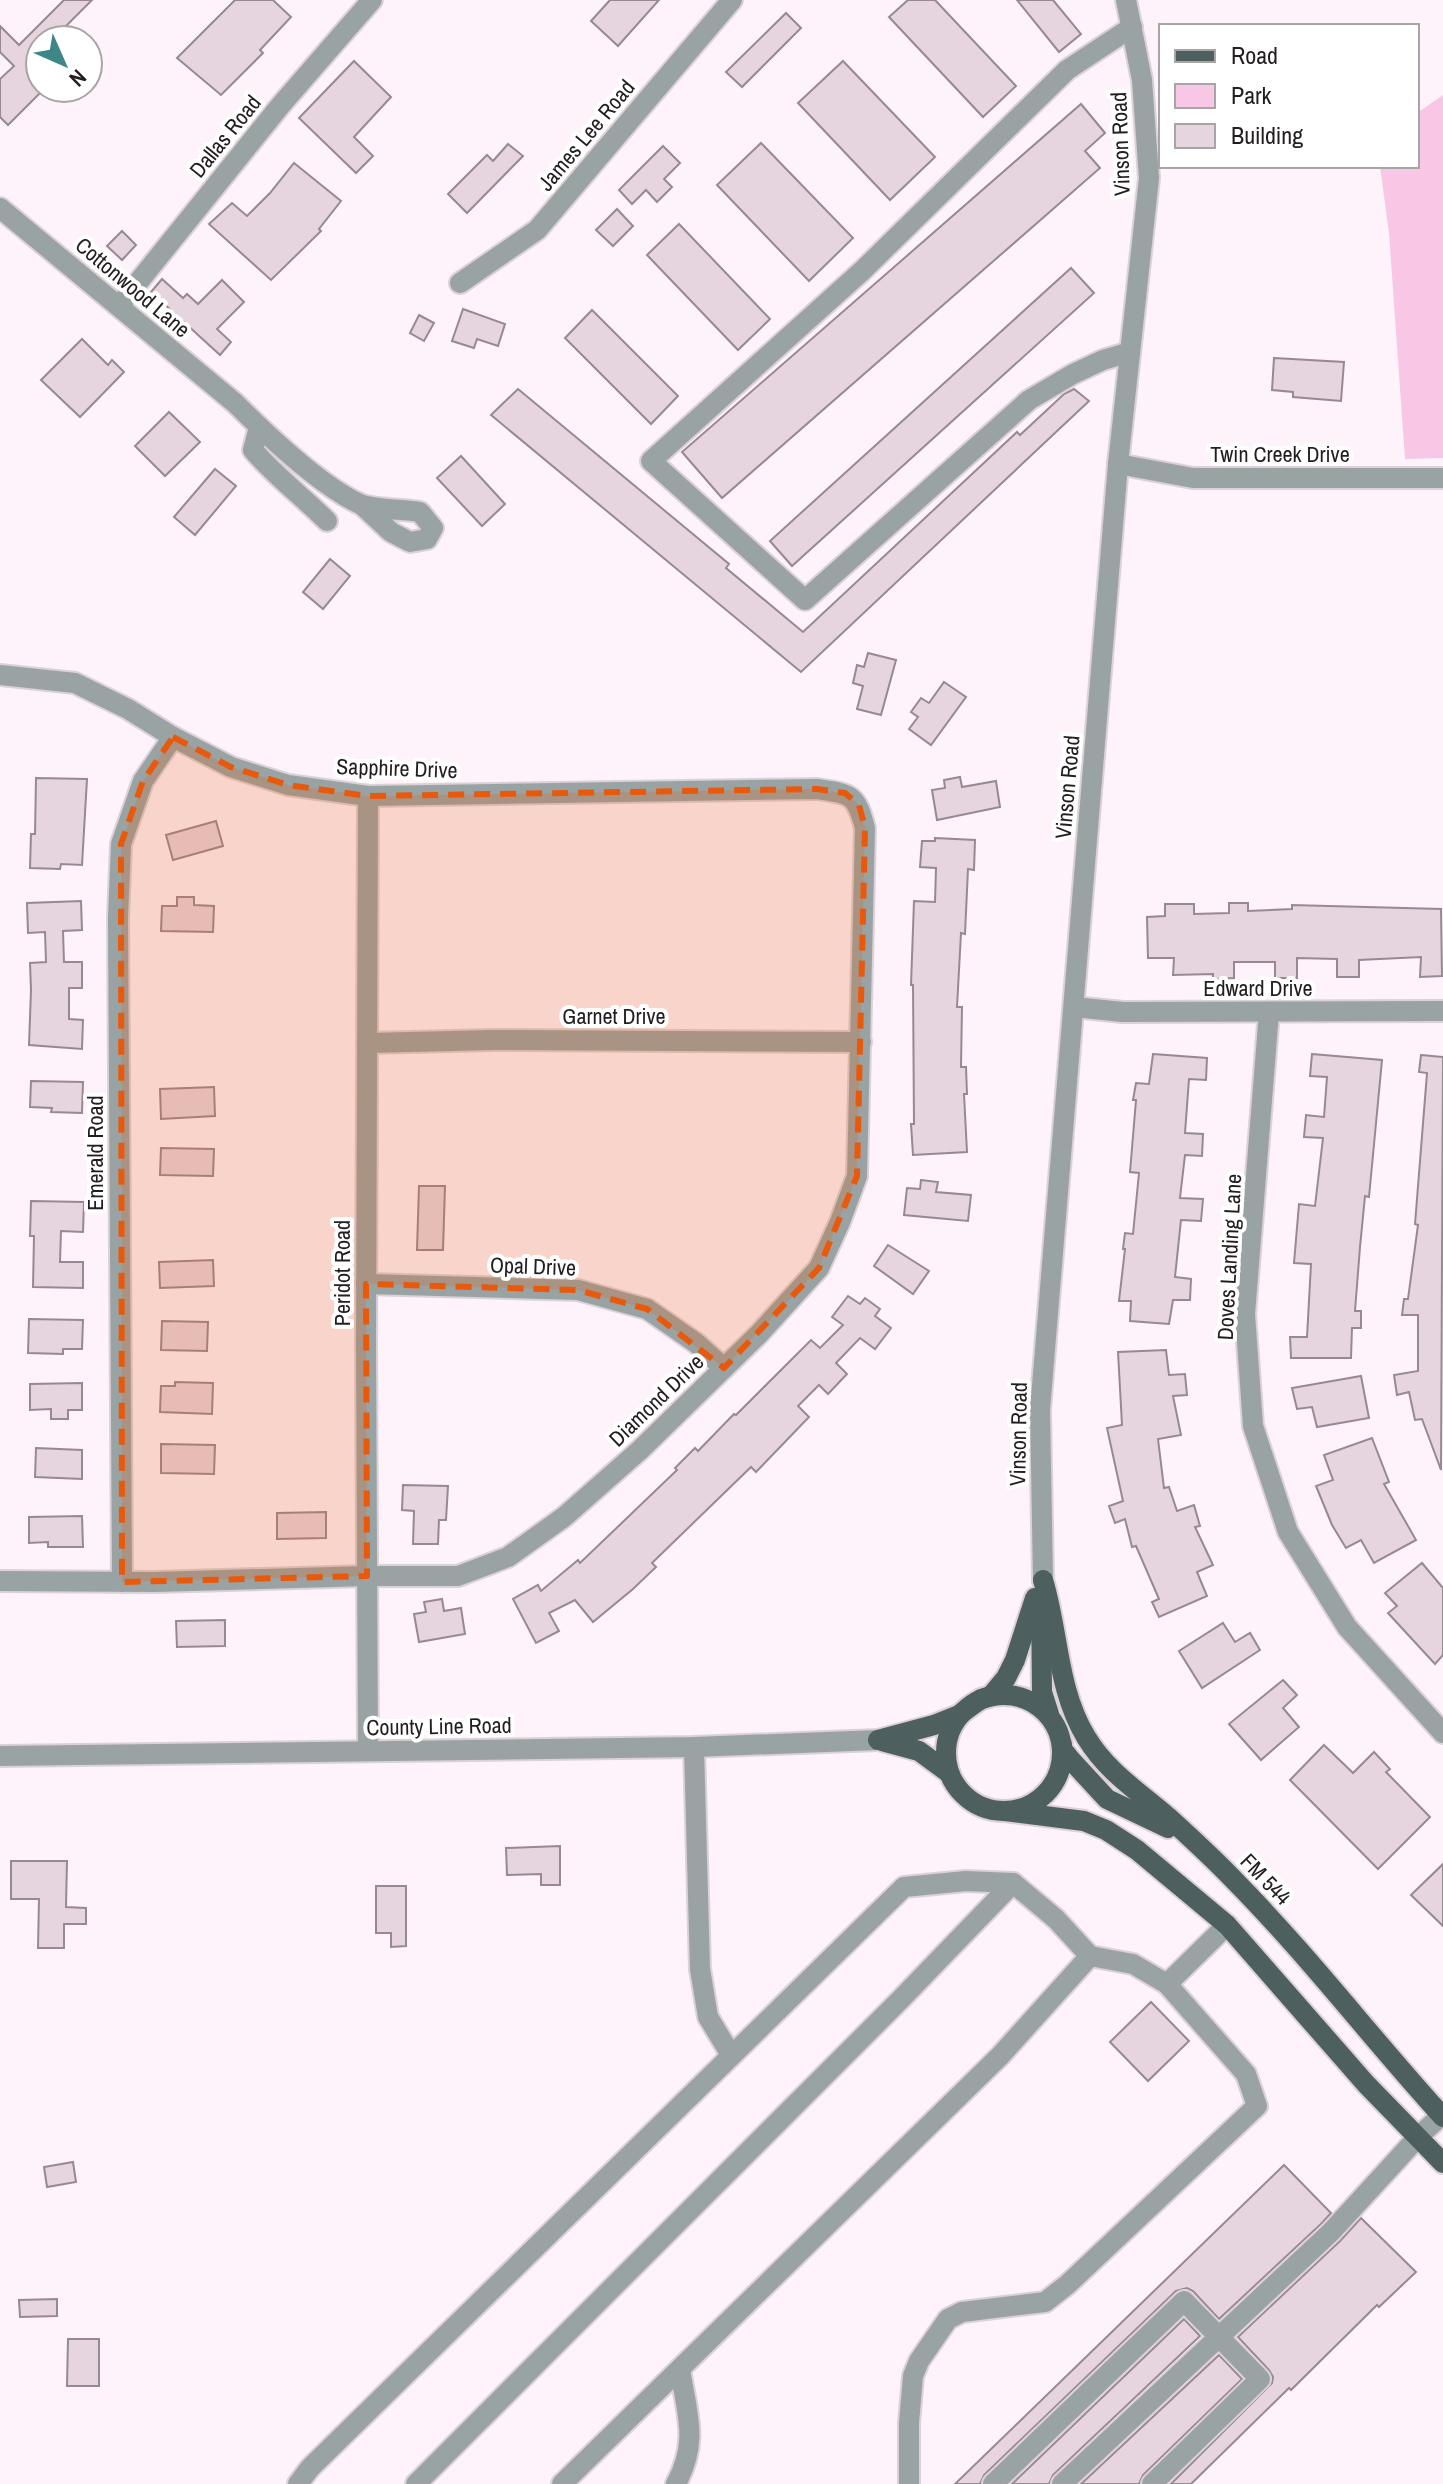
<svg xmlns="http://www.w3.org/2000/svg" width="1443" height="2484" font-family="'Archivo Narrow',sans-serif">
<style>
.green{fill:#f7c7e5}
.building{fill:#e6d5df;stroke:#998892;stroke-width:2}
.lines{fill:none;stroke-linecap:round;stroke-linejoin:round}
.minor-casing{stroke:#dbd1d7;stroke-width:24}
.major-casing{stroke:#dbd1d7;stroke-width:24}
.minor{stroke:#9aa3a3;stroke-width:20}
.major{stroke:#4e5f60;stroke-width:20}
.marked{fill:#e8590c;fill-opacity:0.2;stroke:#e8590c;stroke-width:6;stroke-dasharray:16 10;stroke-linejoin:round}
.labels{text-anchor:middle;stroke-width:8;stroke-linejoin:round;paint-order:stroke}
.street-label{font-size:22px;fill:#231d20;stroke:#fff}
</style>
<rect width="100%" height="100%" fill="#fef3fa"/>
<path class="green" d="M1443 95V458L1405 459 1389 233 1380 166H1417V113Z"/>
<g class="building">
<path d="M64 0H92L62 30 72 40H40V64L29 76 43 90 8 125 0 117V79L14 66 0 52V26L19 45Z"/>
<path d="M235 0H273L291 17 260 50 263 53 221 95 177 58Z"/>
<path d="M610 0H659L618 46 591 21Z"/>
<path d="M908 0H935L1016 86 983 117 889 17Z"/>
<path d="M1017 0H1053L1081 34 1059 52Z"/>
<path d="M786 13 801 28 742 87 726 72Z"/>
<path d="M354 61 391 97 354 137 373 156 356 173 299 118Z"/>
<path d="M843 61 935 157 890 200 798 103Z"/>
<path d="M1081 104 1105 133 1085 151 1100 168 722 498 682 452Z"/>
<path d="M761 143 853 238 809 281 717 185Z"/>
<path d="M508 144 523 156 467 213 448 194 487 155 493 161Z"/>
<path d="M663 146 680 163 664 179 672 187 657 202 646 190 632 204 619 190Z"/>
<path d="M294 163 341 201 319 229 321 231 271 280 209 224 232 203 247 216 270 193Z"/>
<path d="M617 209 633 226 613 246 596 230Z"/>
<path d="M679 224 770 319 738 350 647 255Z"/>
<path d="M122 231 136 245 122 260 107 246Z"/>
<path d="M1071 268 1094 293 792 566 770 541Z"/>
<path d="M162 279 183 298 187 294 198 304 222 280 244 302 217 329 231 342 220 355 151 292Z"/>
<path d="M463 309 505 324 498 346 477 339 474 348 452 341Z"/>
<path d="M592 310 678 396 651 424 565 338Z"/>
<path d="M419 315 434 323 424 341 410 333Z"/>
<path d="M82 339 108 365 112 360 124 372 80 417 41 380Z"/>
<path d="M1274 358 1344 362 1341 401 1293 397V392L1272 390Z"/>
<path d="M518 389 729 564 726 568 803 632 1017 432 1020 435 1064 394 1074 389 1089 401 801 672 491 415Z"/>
<path d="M169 412 200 442 165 476 135 446Z"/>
<path d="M461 456 505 504 482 526 437 478Z"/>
<path d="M215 469 236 486 195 535 174 517Z"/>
<path d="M330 559 350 576 323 609 303 592Z"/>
<path d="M868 653 896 660 881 715 857 709 863 686 853 683 857 665 864 667Z"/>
<path d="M944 682 966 697 931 745 909 729 918 717 911 712 921 698 929 703Z"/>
<path d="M960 777 962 787 996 781 1000 807 937 820 932 790 945 788 944 780Z"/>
<path d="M36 778 87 779 82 865 61 864 60 869 30 868 31 834H35Z"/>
<path d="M216 821 223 846 173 860 166 835Z"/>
<path d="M935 838 975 840 974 870 968 869 965 934 961 933 957 1007H962L961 1067H966L967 1094H964L967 1152 913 1155 911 1124H914L913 985H911L914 901 935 902 936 868 920 867 922 841H935Z"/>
<path d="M177 897H194V905L214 906 213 932 161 931 162 906H177Z"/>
<path d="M81 901 82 930 63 931 64 962H82V988H69V1019L83 1020 82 1049 29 1045 31 990 30 963 46 962 45 932 28 933 27 903Z"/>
<path d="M1229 903H1248V911L1292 909V905L1441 909 1442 976 1420 977 1421 957 1359 960V977H1337V959L1297 958V978H1275V962H1234V978L1213 979V974L1173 975 1174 958H1148L1147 917 1165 916V904H1194V914L1229 913Z"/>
<path d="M1153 1054 1207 1058 1206 1080 1189 1079 1185 1133 1203 1134 1202 1156 1185 1155 1180 1198 1203 1199 1201 1221 1181 1220 1175 1277 1191 1279 1190 1300H1173L1169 1324 1130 1321 1131 1301H1119L1125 1249H1123L1125 1233 1133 1234 1139 1173 1130 1172 1136 1100H1133L1136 1083 1149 1084Z"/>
<path d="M1312 1054 1382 1060 1369 1197 1365 1196 1360 1247 1355 1311H1361V1328H1352L1351 1358H1291L1290 1337H1307L1311 1264 1294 1263 1299 1204 1315 1206 1323 1138 1304 1137 1306 1115 1324 1117 1327 1077 1310 1076Z"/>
<path d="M1421 1055 1443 1057 1441 1470 1422 1419 1415 1420 1409 1392 1397 1395 1394 1375 1418 1371V1315H1402L1404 1299H1408L1418 1225 1415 1224 1427 1073 1419 1072Z"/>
<path d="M31 1081 83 1082 82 1113 51 1112 52 1108 30 1107Z"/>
<path d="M214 1087 215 1116 161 1119 160 1089Z"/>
<path d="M161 1148 214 1149 213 1176 160 1175Z"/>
<path d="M921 1180 938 1182 936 1192 971 1195 968 1221 904 1215 907 1188 920 1189Z"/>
<path d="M419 1186H445L443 1250H417Z"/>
<path d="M31 1201 84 1202 83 1232 61 1231 60 1262H83V1288L33 1287 34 1236H30Z"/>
<path d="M888 1245 929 1271 913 1294 874 1266Z"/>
<path d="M213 1260 214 1286 160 1288 159 1262Z"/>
<path d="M848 1296 860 1304 865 1298 880 1309 875 1316 891 1328 875 1349 860 1338 836 1363 847 1374 828 1394 819 1385 798 1406 809 1417 756 1472 751 1467 652 1563 656 1567 633 1589 593 1622 575 1600 549 1613 559 1631 536 1643 513 1599 538 1585 541 1591 578 1560 580 1563 677 1470 675 1468 695 1448 698 1451 734 1414 736 1415 811 1340 820 1348 843 1325 832 1317Z"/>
<path d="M29 1319 83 1320 82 1349H63V1354L28 1353Z"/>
<path d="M162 1321 208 1322 207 1351 161 1350Z"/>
<path d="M1166 1350 1169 1375 1185 1374 1187 1395 1173 1396 1181 1435 1158 1439 1164 1488 1169 1487 1177 1511 1194 1505 1200 1526 1195 1527 1213 1565 1197 1572 1207 1596 1159 1617 1152 1602 1159 1599 1136 1546 1132 1547 1125 1519 1115 1523 1109 1506 1123 1501 1107 1428 1122 1425 1118 1352Z"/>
<path d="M1361 1376 1369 1418 1317 1427 1312 1407 1297 1409 1292 1388Z"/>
<path d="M175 1382 213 1383 212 1414 160 1412 161 1386H175Z"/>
<path d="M82 1383V1410H68V1419H51V1409L30 1410V1384Z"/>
<path d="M1372 1438 1389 1482 1384 1484 1416 1540 1374 1563 1361 1540 1346 1548 1332 1525 1316 1486 1333 1480 1324 1455Z"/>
<path d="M161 1444 215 1445 214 1474 161 1473Z"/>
<path d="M36 1448 82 1450V1479L35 1477Z"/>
<path d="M403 1485 448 1486 446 1520H439L438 1544H413L414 1511 402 1510Z"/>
<path d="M326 1512V1538L277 1539V1513Z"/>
<path d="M82 1516 83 1547H48V1542L29 1543V1517Z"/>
<path d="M1422 1563 1443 1588V1655L1435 1664 1388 1613 1397 1606 1385 1593Z"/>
<path d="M442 1599 444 1611 461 1608 465 1634 419 1642 414 1614 426 1612 424 1602Z"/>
<path d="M225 1620V1646L177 1647 176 1621Z"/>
<path d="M1223 1623 1235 1642 1250 1633 1260 1650 1202 1688 1179 1651Z"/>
<path d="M1283 1680 1297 1695 1283 1708 1299 1727 1261 1760 1229 1724Z"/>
<path d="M1324 1745 1353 1773 1374 1752 1390 1769 1386 1772 1430 1817 1378 1869 1290 1780Z"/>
<path d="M560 1846V1885H541V1874L507 1875 506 1848Z"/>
<path d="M11 1861H67L66 1907 86 1908V1924H64V1948H38L39 1899H11Z"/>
<path d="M1443 1864V1926L1411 1895Z"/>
<path d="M376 1886H406V1946L391 1947V1933H376Z"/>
<path d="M1151 2002 1189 2041 1148 2081 1110 2042Z"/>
<path d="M73 2162 76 2182 47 2187 44 2167Z"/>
<path d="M1284 2165 1331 2213 1322 2223 1219 2319 1193 2291 1187 2288 1176 2291 984 2475 980 2484H955Z"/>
<path d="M1361 2218 1416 2272 1379 2307 1377 2305 1291 2390 1289 2388 1191 2484H1171L1272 2383 1273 2377 1269 2370 1238 2337 1340 2241Z"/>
<path d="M57 2299V2316L20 2317 19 2300Z"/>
<path d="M1184 2319 1200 2336 1053 2475 1049 2484H1012Z"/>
<path d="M68 2339H99V2386H67Z"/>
<path d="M1219 2355 1242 2379 1143 2475 1139 2484H1081Z"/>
</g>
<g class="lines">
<defs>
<g id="minor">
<path d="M0 208 235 403C267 435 319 485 360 504 374 510 404 509 420 512L433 528 427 539 410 542 391 532 362 505"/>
<path d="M460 283 537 230 732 0"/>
<path d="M119 306 280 106 372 0"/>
<path d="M1130 352 1103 360 1073 374 1029 400 805 600 651 461 862 271 1067 70 1132 27"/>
<path d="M259 427 253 450C275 476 302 496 327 521"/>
<path d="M1118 464 1193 478H1443"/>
<path d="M0 675 75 683 128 709 173 737 231 767 288 785 368 796 817 789C850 794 856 793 865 828L857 1176 840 1222 819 1268 759 1334 640 1450 564 1517 508 1557 458 1576H367L154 1582 0 1581"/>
<path d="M368 796 366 1342 368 1751"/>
<path d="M1074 1007 1123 1012 1443 1011"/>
<path d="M1269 1012 1245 1314 1253 1426 1288 1532 1347 1627 1443 1733"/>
<path d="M367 1043 493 1040 861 1042"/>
<path d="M366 1284 578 1290 647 1309 696 1343 724 1368"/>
<path d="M1043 1580 1040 1410 1118 464 1149 178 1142 80 1126 0"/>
<path d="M122 1582 118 917 121 844 143 781 173 737"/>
<path d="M694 1747 700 1969 708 2017 731 2055"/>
<path d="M0 1756 694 1747 878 1740"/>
<path d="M1167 1984 1227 1925"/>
<path d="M298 2484 310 2468 904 1887 966 1881 1013 1883 1056 1919 1090 1956"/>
<path d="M416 2484 901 1999 1013 1883"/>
<path d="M562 2484 1000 2056 1090 1956 1133 1964 1167 1984 1246 2074 1257 2106 1068 2284 1045 2302 962 2312 948 2319 919 2361 913 2376 909 2423V2484"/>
<path d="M676 2484C699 2441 687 2415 680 2369"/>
<path d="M993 2484 1184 2301 1260 2379 1152 2484"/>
<path d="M1062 2484 1331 2232 1418 2137 1443 2114"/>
</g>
<g id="major">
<path d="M1043 1580C1059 1633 1057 1689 1086 1737 1107 1772 1138 1791 1168 1817 1190 1837 1213 1858 1234 1880 1308 1955 1372 2039 1443 2117"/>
<path d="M1041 1604 1042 1692 1049 1714"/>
<circle cx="1004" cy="1753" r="58"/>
<path d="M878 1740 934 1725 959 1715 981 1699 991 1696 1006 1678 1015 1660 1035 1598"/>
<path d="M882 1741 919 1751 949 1773"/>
<path d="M1062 1744V1749L1071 1760 1107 1799 1168 1828"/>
<path d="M1005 1811 1084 1821 1106 1830 1137 1850 1227 1925 1366 2084 1443 2163"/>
</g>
</defs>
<use href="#minor" class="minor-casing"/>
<use href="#major" class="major-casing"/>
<use href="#minor" class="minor"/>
<use href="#major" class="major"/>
</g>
<path class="marked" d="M173 737 231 767 288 785 368 796 817 789 845 793 859 805 865 828 857 1176 819 1268 724 1368 647 1309 578 1290 366 1284 367 1576 122 1582 121 844 143 781Z"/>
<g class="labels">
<g class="street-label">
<text transform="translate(586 135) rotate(-50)" y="8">James Lee Road</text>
<text transform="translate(225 136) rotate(-51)" y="8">Dallas Road</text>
<text transform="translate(1120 144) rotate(-92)" y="8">Vinson Road</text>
<text transform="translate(133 287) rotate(40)" y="8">Cottonwood Lane</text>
<text x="1280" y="462">Twin Creek Drive</text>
<text transform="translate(397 768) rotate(2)" y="8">Sapphire Drive</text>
<text transform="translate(1067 787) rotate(-85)" y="8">Vinson Road</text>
<text x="1258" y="996">Edward Drive</text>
<text x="614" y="1024">Garnet Drive</text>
<text transform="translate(95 1153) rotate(-90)" y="8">Emerald Road</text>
<text transform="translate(1229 1257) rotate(-87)" y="8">Doves Landing Lane</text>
<text transform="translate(533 1266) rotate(2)" y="8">Opal Drive</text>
<text transform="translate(342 1273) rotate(-90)" y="8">Peridot Road</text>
<text transform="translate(656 1400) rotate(-44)" y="8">Diamond Drive</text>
<text transform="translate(1018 1434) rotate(-89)" y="8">Vinson Road</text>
<text transform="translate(439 1726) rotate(-1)" y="8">County Line Road</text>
<text transform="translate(1266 1879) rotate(46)" y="8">FM 544</text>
</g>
</g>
<rect x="1159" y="24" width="260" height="144" fill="#ffffff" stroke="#a7a5a6" stroke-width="2"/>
<rect x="1175" y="50" width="40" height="12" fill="#4e5f60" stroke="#a7a5a6" stroke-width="2"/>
<text x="1231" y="64" font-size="24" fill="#231d20">Road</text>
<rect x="1175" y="84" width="40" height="24" fill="#f7c7e5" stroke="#a7a5a6" stroke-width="2"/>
<text x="1231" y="104" font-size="24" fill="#231d20">Park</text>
<rect x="1175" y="124" width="40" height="24" fill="#e6d5df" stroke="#a7a5a6" stroke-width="2"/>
<text x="1231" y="144" font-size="24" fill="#231d20">Building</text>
<g transform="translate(64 64) rotate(135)"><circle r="38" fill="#ffffff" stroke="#a7a5a6" stroke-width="2"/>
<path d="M0-6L14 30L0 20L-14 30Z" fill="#3e8789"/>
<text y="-12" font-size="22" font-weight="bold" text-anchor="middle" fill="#231d20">N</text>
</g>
</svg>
